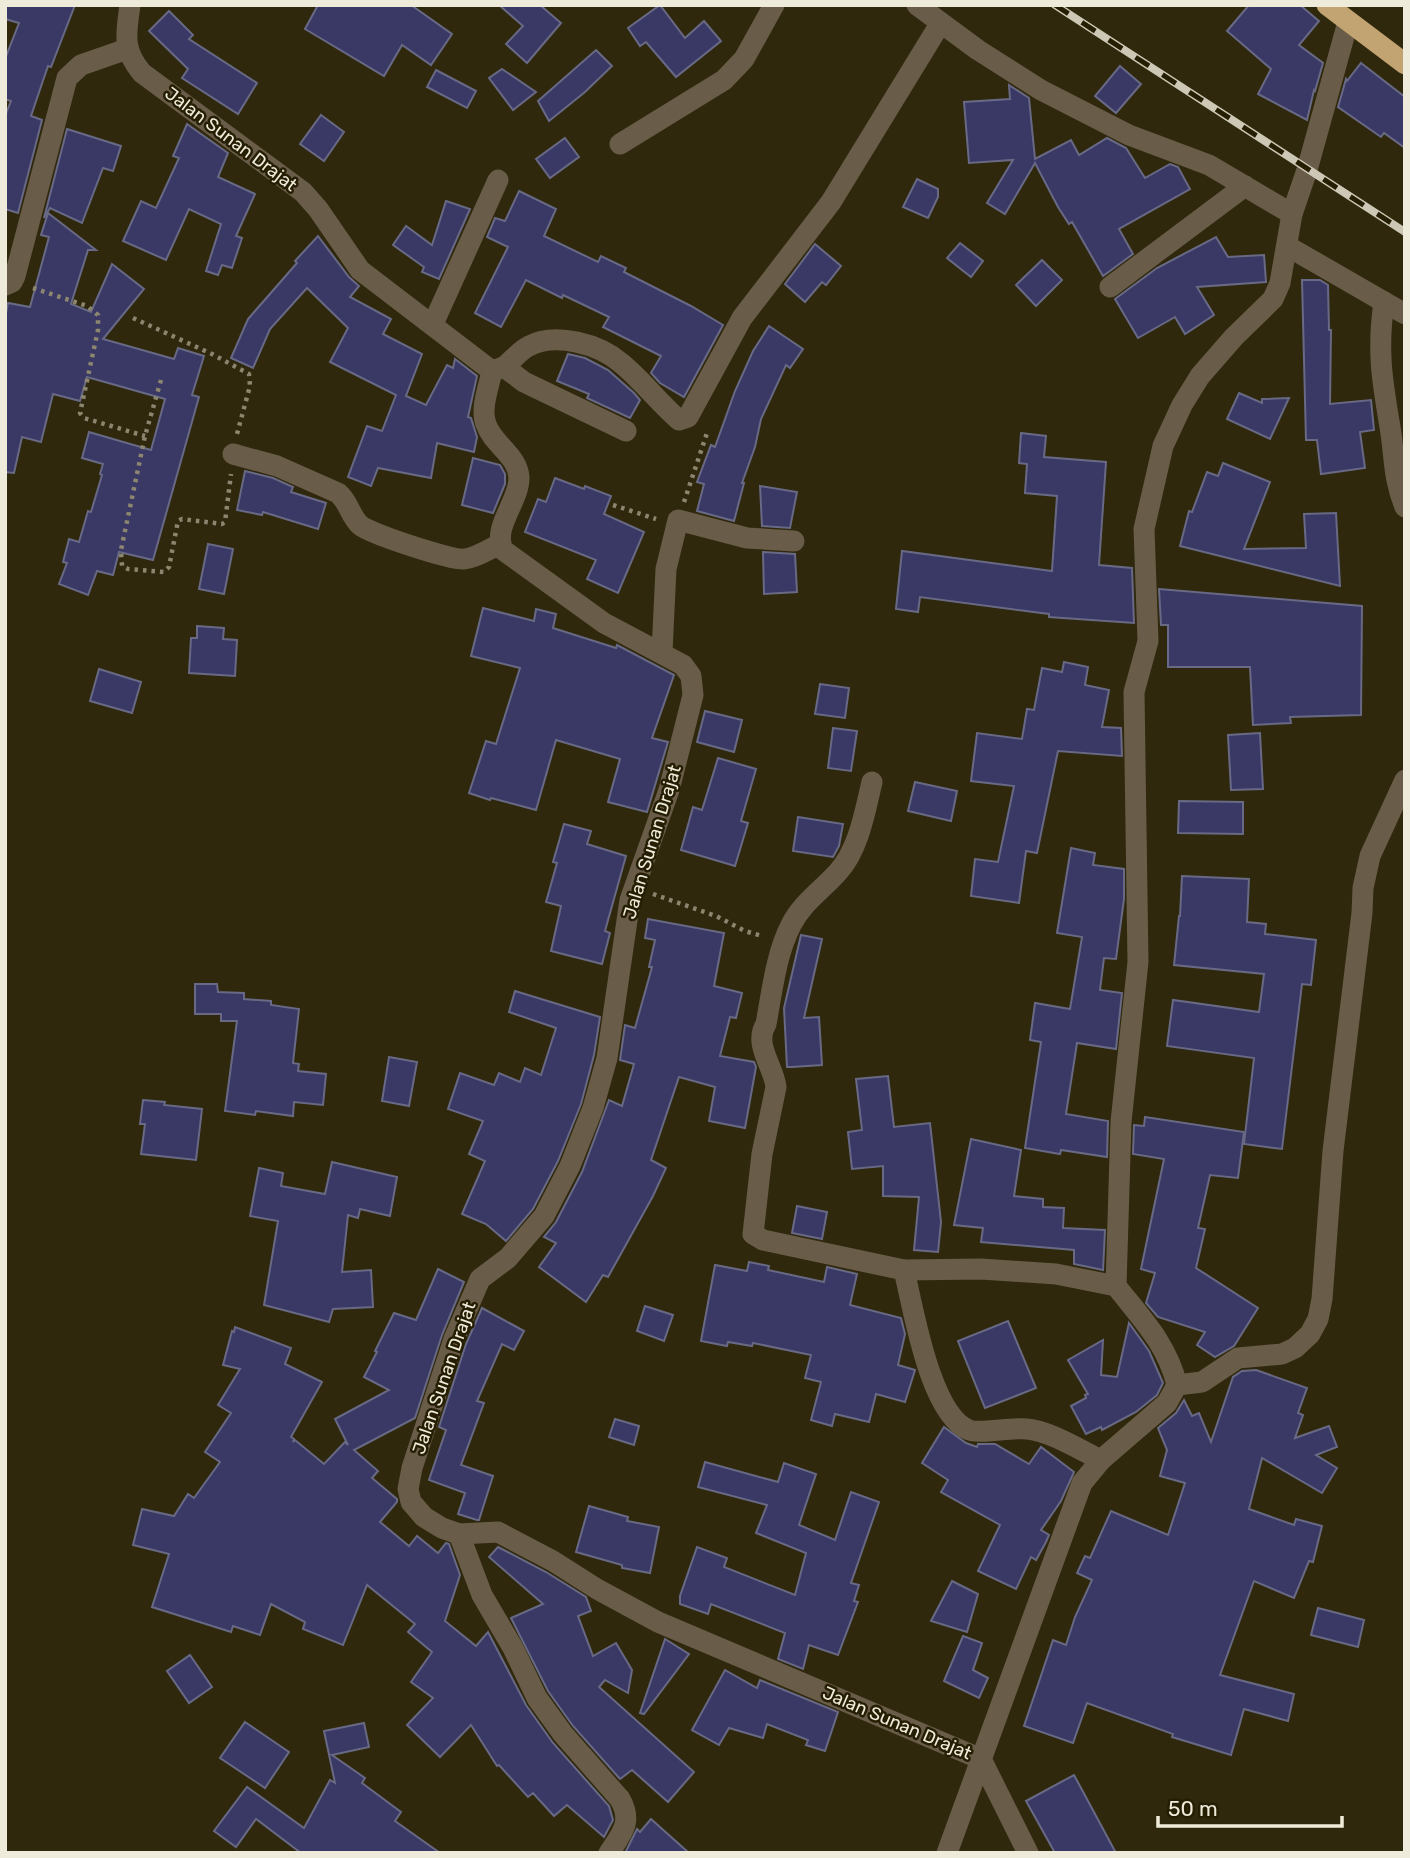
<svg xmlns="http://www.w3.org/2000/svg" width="1410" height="1858" font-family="Rubik,sans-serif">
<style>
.building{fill:#3a3864;stroke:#686985;stroke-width:2}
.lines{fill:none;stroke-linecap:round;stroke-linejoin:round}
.path{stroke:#8c8670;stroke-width:4.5;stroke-dasharray:3.5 5;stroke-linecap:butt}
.minor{stroke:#695c49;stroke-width:21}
.highway{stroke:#c2a372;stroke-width:21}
.rail-casing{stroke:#cdc8b5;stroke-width:8}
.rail{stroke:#251e03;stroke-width:5;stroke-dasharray:16;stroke-linecap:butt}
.labels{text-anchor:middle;stroke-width:5;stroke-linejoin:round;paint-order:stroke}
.street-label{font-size:18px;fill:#efebda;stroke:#251e03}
</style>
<rect width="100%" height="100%" fill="#2f280c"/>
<g class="building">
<path d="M5 5H75L51 67 48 66 31 116 42 120 18 213 5 209V116L11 101 5 99V59L19 23 5 19Z"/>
<path d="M318 5H411L452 34 431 65 402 45 384 76 305 29Z"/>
<path d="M499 5H540L561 23 527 63 506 44 523 26Z"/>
<path d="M660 5 685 38 704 21 721 41 676 77 646 42 640 46 628 28Z"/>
<path d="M1249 5H1300L1319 21 1299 45 1323 63 1315 91 1314 90 1307 120 1258 94 1271 69 1227 31Z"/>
<path d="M169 11 193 35 189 39 257 83 238 114 182 78 188 69 149 31Z"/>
<path d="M596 50 612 66 585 92 549 121 538 101Z"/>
<path d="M1361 63 1405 97V148L1384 133 1381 137 1338 107 1346 79 1347 81Z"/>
<path d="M1120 66 1141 84 1116 113 1095 96Z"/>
<path d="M502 69 536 92 513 110 489 78Z"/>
<path d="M436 70 476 91 467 108 427 87Z"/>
<path d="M1009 85 1029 98 1035 159 1071 140 1079 155 1107 138 1126 148 1145 178 1170 164 1178 167 1190 189 1119 229 1133 254 1103 276 1072 222 1069 224 1058 207 1035 163 1005 214 987 203 1013 160 969 163 964 102 1010 99Z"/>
<path d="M321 115 344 132 324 161 300 144Z"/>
<path d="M187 124 228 153 218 177 255 194 236 236 242 238 232 268 222 265 218 275 206 271 221 224 189 209 166 260 123 241 141 201 156 208 179 158 173 156Z"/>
<path d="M67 129 121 146 113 171 103 168 82 223 50 208 44 218Z"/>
<path d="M565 138 579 157 550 178 536 159Z"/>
<path d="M917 179 938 189V197L928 218 903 207Z"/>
<path d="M519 191 556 209 544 236 598 262 601 256 626 268 624 272 691 306 723 325 684 397 660 383 651 373 661 356 603 327 609 317 563 295 562 298 526 280 501 327 475 313 508 247 487 237 495 218 505 221Z"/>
<path d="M446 201 470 209 439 279 422 272 424 267 393 245 406 226 432 245Z"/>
<path d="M48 213 96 250H88L71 304 91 312 112 264 144 289 103 339 174 359 178 348 204 356 192 395 199 397 153 560 119 552 113 575 97 571 88 595 59 584 67 563 63 562 69 539 79 542 88 511 91 512 102 475 100 474 103 464 82 458 89 432 151 450 165 399 87 377 80 401 53 394 41 442 22 437 14 473 5 472V318L8 303 30 307 49 237 41 235Z"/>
<path d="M318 236 349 277 359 286 350 297 391 319 383 334 422 354 406 396 426 405 447 365 453 368 455 359 477 376 468 417 471 418 477 437 474 452 437 443 431 478 378 468 371 486 348 477 367 426 382 431 396 395 330 362 348 328 307 288 270 329 253 368 231 358 248 319 297 263 295 261Z"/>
<path d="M1216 237 1228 257 1264 255 1266 282 1197 287 1214 315 1185 334 1175 317 1138 338 1115 299 1157 268Z"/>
<path d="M960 243 983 261 971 277 947 258Z"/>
<path d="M815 244 841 266 826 285 822 282 805 302 785 284Z"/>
<path d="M1042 260 1062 280 1036 306 1016 285Z"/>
<path d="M1302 280H1320L1328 285 1329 330H1331L1330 404 1371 400 1374 430 1360 432 1365 468 1321 474 1317 440H1306Z"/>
<path d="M769 326 803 349 790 368 786 365 761 419 755 447 742 483H744L734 521 697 511 704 484 697 482 711 445 715 447 735 391 753 351Z"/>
<path d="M568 354 585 358 608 370 634 393 640 400 630 418 587 398 589 394 557 381Z"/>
<path d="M1239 393 1262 403V399L1289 398 1270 439 1227 419Z"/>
<path d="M1021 433 1046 436 1044 457 1106 462 1099 565 1132 568 1134 623 1049 617V614L920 597 918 612 896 609 902 551 1052 571 1057 496 1025 493 1027 464 1019 463Z"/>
<path d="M473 458 500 465 505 474V484L493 513 462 505Z"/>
<path d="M1223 463 1270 482 1244 549 1306 548 1304 514 1336 513 1340 586 1180 546 1189 511 1192 512 1207 472 1218 476Z"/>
<path d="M245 471 273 478 293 487 291 492 326 503 318 529 263 512 262 515 237 510Z"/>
<path d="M555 478 584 489 585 486 611 496 604 514 644 532 618 593 587 579 596 560 525 532 538 499 546 502Z"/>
<path d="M760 486 797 492 790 528 762 526Z"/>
<path d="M208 544 233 549 224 594 199 589Z"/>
<path d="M763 552 795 554 797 592 764 594Z"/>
<path d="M1159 589 1362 606 1361 715 1290 717 1291 723 1253 725 1250 667H1168V625H1161Z"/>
<path d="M483 608 534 621 536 609 556 614 553 628 616 648 617 645 674 675 652 738 668 742 647 812 608 802 620 759 556 740 536 810 491 798 490 800 469 793 486 741 496 744 520 668 471 656Z"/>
<path d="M197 626 224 628 223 639 237 640 235 676 189 673 191 638H197Z"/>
<path d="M1064 662 1088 667 1085 685 1109 690 1102 727 1121 728 1122 756 1058 751 1037 853 1026 851 1019 903 971 896 975 859 998 862 1014 786 971 781 977 733 1022 739 1027 709 1034 710 1042 668 1062 672Z"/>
<path d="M99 669 141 682 132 713 90 701Z"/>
<path d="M820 684 849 688 845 718 815 714Z"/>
<path d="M705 711 742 720 734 752 697 742Z"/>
<path d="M833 728 857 731 851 771 828 768Z"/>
<path d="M1260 733 1263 789 1231 790 1228 735Z"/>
<path d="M718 758 756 769 741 821 748 823 735 866 681 850 693 807 702 810Z"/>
<path d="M915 782 957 791 951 821 908 811Z"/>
<path d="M1179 801 1243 802V834L1178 833Z"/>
<path d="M798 817 843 824 839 846 833 857 793 851Z"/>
<path d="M564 824 591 831 587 844 626 856 605 931 610 933 602 964 551 951 561 906 546 902 557 863 553 862Z"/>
<path d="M1071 848 1095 853 1093 865 1124 869V899L1116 959 1104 958 1100 990 1122 993 1116 1049 1077 1043 1066 1114 1108 1121 1107 1157 1061 1150 1060 1154 1025 1148 1041 1042 1030 1040 1035 1003 1070 1009 1082 937 1057 933Z"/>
<path d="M1182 876 1249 879 1247 922 1266 924 1265 934 1316 940 1311 985 1302 984 1282 1149 1244 1144 1254 1058 1167 1046 1173 1000 1259 1012 1264 974 1174 965 1179 916H1180Z"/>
<path d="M648 919 724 933 714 986 742 993 736 1018 730 1017 720 1056 754 1062 756 1067 745 1128 709 1121 715 1087 679 1077 651 1160 666 1168 653 1196 608 1277 603 1275 586 1302 539 1267 556 1243 544 1237 556 1222 582 1172 609 1100 622 1106 634 1064 620 1060 625 1025 635 1028 652 967H649L655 940 645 938Z"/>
<path d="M801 935 822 939 804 1018 819 1017 822 1065 792 1067H787L784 1008Z"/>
<path d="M195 984H217L218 992 244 993V999L271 1001V1005L299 1009 293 1063 299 1064 298 1071 326 1074 323 1105 294 1102 293 1116 256 1111 255 1115 225 1111 237 1021H221V1014H195Z"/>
<path d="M515 991 600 1017 594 1055 581 1104 558 1161 533 1209 506 1241 486 1224 462 1214 485 1161 469 1154 483 1121 448 1109 460 1073 494 1085 499 1073 520 1082 525 1068 541 1075 556 1028 509 1012Z"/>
<path d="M389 1057 417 1062 409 1106 382 1101Z"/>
<path d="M888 1076 894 1127 930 1123 941 1222 938 1252 914 1250 919 1197 883 1196V1166L852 1169 848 1132 862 1130 856 1079Z"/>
<path d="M143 1100 165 1102 164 1105 202 1109 196 1160 141 1154 145 1124H140Z"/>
<path d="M1145 1117 1244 1132 1238 1178 1210 1175 1198 1228 1205 1229 1196 1268 1258 1308 1234 1346 1215 1357 1197 1345 1205 1332 1158 1317 1146 1303 1155 1273 1141 1269 1164 1159 1133 1154 1134 1125 1144 1126Z"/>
<path d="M971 1139 1021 1150 1014 1196 1043 1199V1207L1064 1208 1063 1228 1105 1230 1103 1270 1074 1264V1250L981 1242 983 1228 954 1225Z"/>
<path d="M332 1162 397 1177 390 1216 360 1209 358 1218 348 1215 342 1272 371 1270 373 1307 333 1309 329 1322 264 1305 278 1221 250 1216 259 1168 283 1173 281 1186 325 1194Z"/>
<path d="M797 1206 827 1212 822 1239 792 1233Z"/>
<path d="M749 1262 769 1266 768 1270 824 1282 827 1267 857 1274 850 1305 901 1318 905 1334 898 1365 915 1370 905 1402 876 1394 869 1422 835 1414 832 1426 811 1420 821 1382 805 1378 811 1355 753 1343 752 1346 728 1342 727 1346 701 1341 715 1265 747 1271Z"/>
<path d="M438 1269 464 1282 442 1335 415 1418 354 1450 378 1471 372 1478 397 1499V1502L380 1522 409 1546 417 1536 438 1553 446 1543 449 1544 460 1575 445 1621 476 1646 488 1632 526 1705 553 1743 609 1806 613 1820 604 1837 567 1805 554 1816 533 1793 528 1797 499 1765 497 1766 471 1725 440 1757 407 1725 433 1698 411 1682 432 1652 408 1632 415 1624 367 1585 343 1645 303 1629 305 1622 271 1604 260 1635 233 1626 231 1632 152 1607 169 1554 133 1545 142 1509 174 1516 188 1494 194 1498 220 1462 205 1452 231 1413 218 1405 240 1369 223 1365 232 1331 234 1332 235 1327 291 1348 285 1364 322 1382 291 1437 294 1439 293 1442 295 1440 324 1464 345 1442 348 1445 335 1419 389 1390 364 1377 377 1352 375 1351 394 1313 416 1320Z"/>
<path d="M645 1306 673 1315 664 1341 637 1331Z"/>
<path d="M482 1308 524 1331 514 1350 502 1344 477 1401 484 1403 461 1465 493 1476 479 1520H477L458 1514 465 1493 429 1480 446 1430 439 1427 466 1344Z"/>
<path d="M1008 1321 1036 1388 985 1408 958 1341Z"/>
<path d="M1129 1323 1149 1351 1163 1383 1157 1395 1136 1412 1102 1430 1101 1427 1086 1434 1071 1406 1086 1398 1085 1395 1088 1394 1068 1360 1103 1340 1101 1375 1117 1377Z"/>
<path d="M1256 1370 1307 1388 1298 1413 1303 1415 1295 1438 1329 1426 1337 1447 1316 1455 1337 1468 1322 1493 1262 1458 1249 1509 1294 1525 1296 1519 1322 1526 1313 1562 1309 1561 1294 1598 1254 1581 1220 1675 1294 1694 1288 1721 1244 1709 1231 1755 1172 1737 1173 1734 1087 1703 1073 1743 1024 1726 1053 1640 1066 1645 1075 1617 1092 1580 1077 1573 1085 1556 1090 1558 1111 1511 1168 1535 1185 1483 1160 1476 1167 1450 1158 1428 1176 1413 1184 1400 1192 1416 1199 1413 1211 1442 1233 1377 1242 1371Z"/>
<path d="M615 1419 639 1426 634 1445 609 1437Z"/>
<path d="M944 1427 966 1443 977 1447 978 1444H995L1029 1464 1041 1447 1074 1472 1061 1501 1041 1530 1049 1535 1046 1542 1036 1560 1031 1557 1016 1589 978 1571 1000 1525 941 1492 948 1480 922 1463Z"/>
<path d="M705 1462 778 1482 784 1463 816 1474 799 1525 835 1540 851 1492 879 1502 851 1583 859 1585 854 1601 858 1602 838 1655 809 1645 803 1669 778 1659 785 1633 711 1604 708 1614 680 1604V1596L697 1547 727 1558 724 1567 795 1595 806 1553 756 1533 767 1505 698 1487Z"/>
<path d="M589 1506 628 1517 627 1521 659 1527 650 1573 622 1568V1565L576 1552Z"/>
<path d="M498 1547 546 1572 586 1597 591 1611 578 1616 593 1656 616 1643 632 1670 628 1693 605 1680 599 1687 694 1772 668 1802 632 1770 620 1779 573 1726 548 1691 511 1618 543 1604 489 1557Z"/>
<path d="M952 1581 978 1594 967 1632 931 1621Z"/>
<path d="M1318 1608 1364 1620 1358 1647 1311 1635Z"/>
<path d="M963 1636 982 1643 973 1670 988 1678 979 1698 944 1681Z"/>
<path d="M665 1639 689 1654 644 1714 640 1713Z"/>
<path d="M190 1655 212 1687 189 1703 167 1671Z"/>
<path d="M725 1670 757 1688 760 1680 838 1712 825 1751 806 1745 808 1740 767 1724 763 1738 729 1728 719 1745 692 1730Z"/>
<path d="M245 1722 289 1752 265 1788 220 1758Z"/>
<path d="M364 1723 369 1747 332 1755 365 1778 362 1783 401 1812 395 1821 440 1853H301L256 1819 236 1847 214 1831 247 1787 304 1828 330 1780 335 1783 324 1731Z"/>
<path d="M1074 1775 1116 1853H1055L1026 1801Z"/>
<path d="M651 1819 689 1853H625L637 1829 640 1832Z"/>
</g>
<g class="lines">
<g class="path">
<path d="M33 288 87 306 98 315V330L80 413 84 418 145 436"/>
<path d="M133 318 212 354 249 374 250 386 237 434"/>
<path d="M161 380 145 436 121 550 122 566 128 569 164 572 169 567 178 521 182 519 222 524 225 522 231 474"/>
<path d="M684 502 708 430"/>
<path d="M613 505 656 519"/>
<path d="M653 894 716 916 745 931 762 936"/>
</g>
<g class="minor">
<path d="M130 5C126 35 122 49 142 73L303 192 318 209 360 270 492 371"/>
<path d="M917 5 978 50 1041 90 1129 135 1209 165 1292 214"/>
<path d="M620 144 724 80 744 59 774 5"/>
<path d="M1287 246 1405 314"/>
<path d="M5 285 12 282 15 276 67 78 81 65 127 49"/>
<path d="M1110 287 1245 186"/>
<path d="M1384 302C1377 350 1382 380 1390 427 1395 457 1393 478 1405 507"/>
<path d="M433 324 498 180"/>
<path d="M504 367C512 361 520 350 529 346 556 332 599 344 621 363 642 380 658 402 679 420L688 417 742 318 831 202 940 24"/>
<path d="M492 371C489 386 480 409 486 424 493 445 518 455 519 478 519 502 492 527 503 550L604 623 683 665 691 676 693 695 669 790 630 900 607 1058 593 1108 570 1166 544 1216 508 1258 480 1279 454 1339 412 1468 408 1489 411 1502 424 1517 442 1528 459 1534 498 1532 553 1561 597 1589 658 1622 981 1759 1028 1853"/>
<path d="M492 371 504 367 524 382 626 431"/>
<path d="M233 454 277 466 338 493C349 502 350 516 360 525 368 533 453 561 464 559 476 558 489 549 500 544"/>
<path d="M662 652 666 569 678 520 747 538 794 541"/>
<path d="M872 782C865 811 859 849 838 872 822 890 802 903 791 925 776 954 772 992 766 1024 753 1044 774 1067 776 1087L762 1154 753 1234 763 1240 904 1270 981 1269 1056 1274 1116 1286"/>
<path d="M904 1270C913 1307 930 1415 969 1430 979 1434 1013 1427 1027 1429 1050 1431 1080 1450 1101 1460"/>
<path d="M1177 1385 1202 1382 1238 1358 1282 1354 1295 1348 1310 1334 1318 1319 1322 1299 1333 1151 1362 913 1363 888 1370 856 1405 780"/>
<path d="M459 1534 482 1595 513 1648 537 1698 563 1734 620 1799C633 1822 622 1833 609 1853"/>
<path d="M947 1853 1082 1483 1101 1460 1167 1403 1177 1385C1167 1344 1142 1319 1116 1286L1121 1122 1138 962 1134 692 1148 641 1144 529 1163 446 1182 405 1200 376 1234 337 1273 299 1280 283 1292 214 1307 170 1348 22"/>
</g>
<path class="highway" d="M1327 5 1405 64"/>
<defs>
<path id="rail" d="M1055 5 1405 232"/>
</defs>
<use href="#rail" class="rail-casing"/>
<use href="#rail" class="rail"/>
</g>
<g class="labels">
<g class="street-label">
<text transform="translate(231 139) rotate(37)" y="6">Jalan Sunan Drajat</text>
<text transform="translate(652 842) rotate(-73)" y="6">Jalan Sunan Drajat</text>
<text transform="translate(444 1378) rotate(-71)" y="6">Jalan Sunan Drajat</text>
<text transform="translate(897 1723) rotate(23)" y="6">Jalan Sunan Drajat</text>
</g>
</g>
<rect width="1410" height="1858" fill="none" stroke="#efebda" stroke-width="14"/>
<path d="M1158 1816v10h184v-10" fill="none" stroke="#efebda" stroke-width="3.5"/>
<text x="1168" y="1816" font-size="21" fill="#efebda" stroke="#251e03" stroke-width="5" paint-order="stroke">50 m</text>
</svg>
